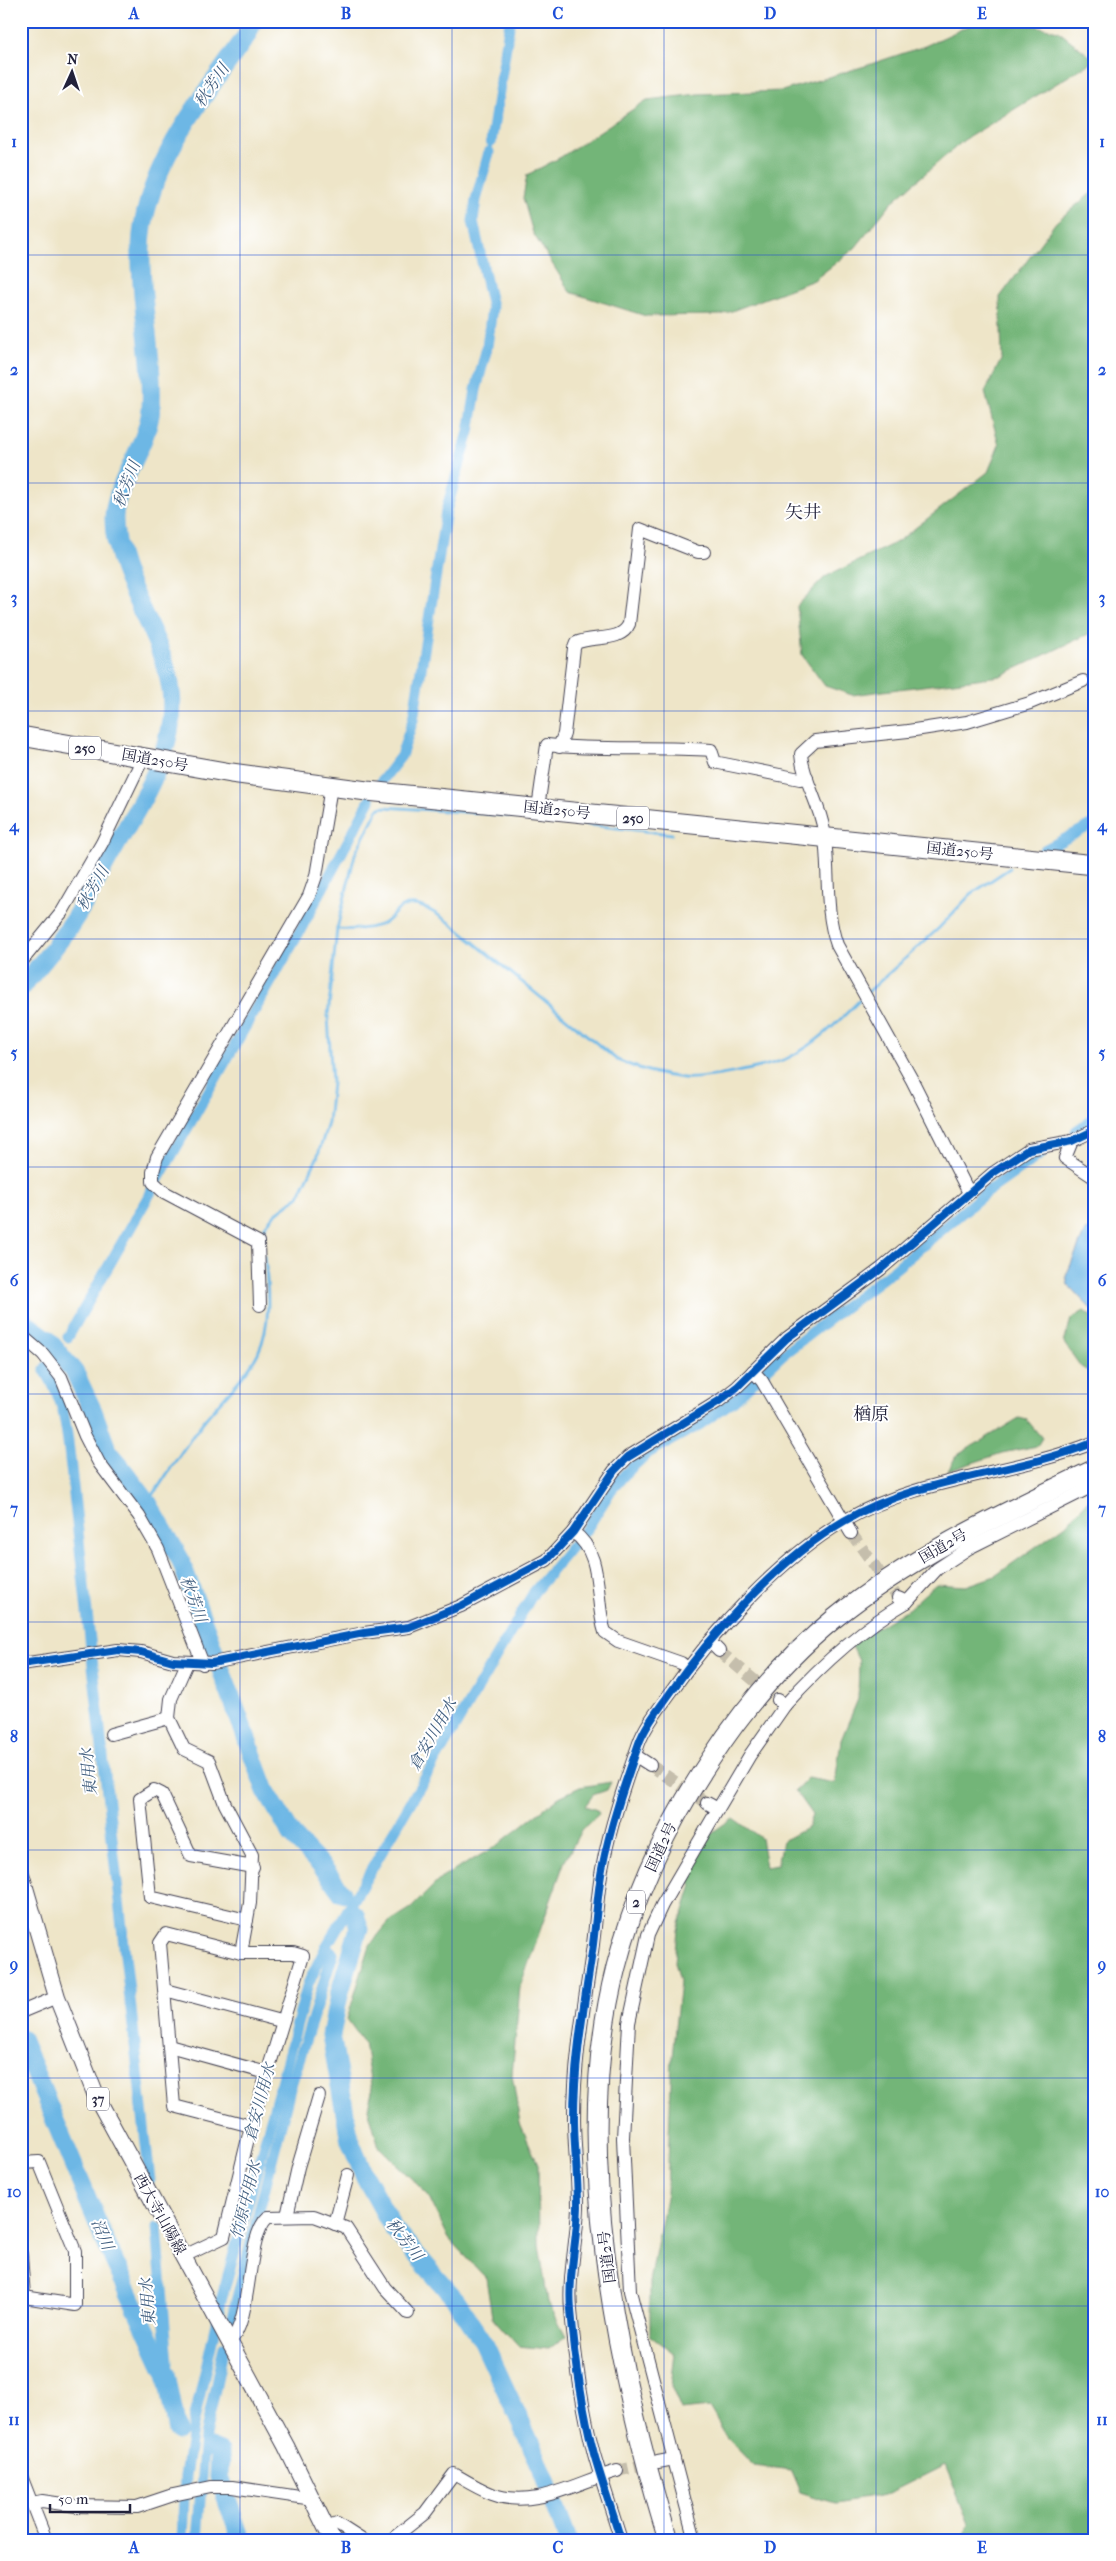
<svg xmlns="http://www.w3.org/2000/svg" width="1116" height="2561" font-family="'IM FELL French Canon','Noto Serif JP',serif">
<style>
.forest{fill:#73b578;stroke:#4a6c5a}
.water{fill:#6db7e5;stroke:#486c90}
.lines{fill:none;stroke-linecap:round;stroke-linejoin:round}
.stream{stroke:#6db7e5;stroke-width:3}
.canal{stroke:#6db7e5;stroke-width:11}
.river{stroke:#6db7e5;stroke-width:19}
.minor-tunnel{stroke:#c5beac;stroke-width:12;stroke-dasharray:12 6;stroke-linecap:butt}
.minor-casing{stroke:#413f50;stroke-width:14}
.major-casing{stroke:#413f50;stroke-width:18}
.highway-casing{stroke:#413f50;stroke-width:21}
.minor{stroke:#fff;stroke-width:12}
.major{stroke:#fff;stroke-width:16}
.highway{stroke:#fff;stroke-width:19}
.cycleway-casing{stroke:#fff;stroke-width:11}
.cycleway{stroke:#0057b8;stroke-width:8}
.grid{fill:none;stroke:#1d4ed8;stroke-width:1;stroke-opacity:0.55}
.labels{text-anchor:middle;stroke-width:4;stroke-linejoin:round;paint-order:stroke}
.shield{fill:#fff;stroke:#646476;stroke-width:1}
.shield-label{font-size:14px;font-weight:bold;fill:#22223b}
.street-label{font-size:15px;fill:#22223b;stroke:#fff}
.water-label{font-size:16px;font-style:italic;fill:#405e7f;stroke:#fff}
.quarter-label{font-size:18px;fill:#22223b;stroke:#fff}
.neatline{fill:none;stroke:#1d4ed8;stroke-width:2}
.grid-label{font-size:16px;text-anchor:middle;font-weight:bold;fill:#1d4ed8}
</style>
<rect width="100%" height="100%" fill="#fff"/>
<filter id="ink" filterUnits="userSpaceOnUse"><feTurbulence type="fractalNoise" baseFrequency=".02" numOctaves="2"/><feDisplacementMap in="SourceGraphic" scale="10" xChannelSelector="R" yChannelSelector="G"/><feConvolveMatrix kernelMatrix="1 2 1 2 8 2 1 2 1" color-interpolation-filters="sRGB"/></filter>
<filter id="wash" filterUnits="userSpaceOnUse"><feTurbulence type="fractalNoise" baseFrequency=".0096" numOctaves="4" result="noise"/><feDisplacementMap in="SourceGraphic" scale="20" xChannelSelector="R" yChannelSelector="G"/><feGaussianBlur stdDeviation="1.12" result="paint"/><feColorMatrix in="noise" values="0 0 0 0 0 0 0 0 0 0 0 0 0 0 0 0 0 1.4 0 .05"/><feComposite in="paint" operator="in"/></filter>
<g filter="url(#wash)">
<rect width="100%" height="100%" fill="#eee5c8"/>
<g class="forest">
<path d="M979 21H1013L1058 31 1095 60 964 140 892 202 855 248 814 280 721 315 646 316 570 292 533 233 523 198 527 175 561 157 647 100 698 94 782 91 865 66 925 46Z"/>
<path d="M1095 190V631L1000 676 852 695 825 686 802 655 797 606 825 577 897 542 988 472 999 445 985 392 1002 358 1000 297 1056 222Z"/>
<path d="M1084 1311 1095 1319V1375L1081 1367 1064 1343 1071 1319Z"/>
<path d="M1019 1418 1027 1420 1042 1438 1037 1446 1002 1453 948 1471 956 1456Z"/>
<path d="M1095 1496V2540H960L969 2524 945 2465 885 2495 835 2503 800 2492 791 2471 754 2466 729 2440 709 2407 681 2410 671 2386 675 2354 650 2335V2281L667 2192 672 2056 680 1981 675 1962 678 1930 692 1885 685 1874 714 1831 733 1818 761 1838 766 1867 777 1865 782 1841 808 1827 812 1815 795 1791 807 1778 835 1783 841 1740 858 1699 859 1661 851 1644 908 1609 936 1584 966 1586 995 1576 1066 1525 1089 1499Z"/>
<path d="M611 1782 607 1790 593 1795 585 1806 597 1810 599 1814 581 1830 564 1863 520 1987 512 2075 520 2123 538 2164 539 2245 548 2302 566 2336 549 2349 518 2346 492 2317 486 2278 449 2239 428 2195 379 2147 368 2108 372 2092 364 2043 347 2019 370 1945 389 1922 411 1908 440 1879 496 1846 559 1797 580 1787Z"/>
</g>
<path class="water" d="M1090 1230 1095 1234V1313L1068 1285 1066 1276 1085 1231Z"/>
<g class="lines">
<g class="stream">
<path d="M337 929C353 930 370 930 384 923 391 919 395 911 402 907 417 899 436 914 449 922L617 1060C636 1068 662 1076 683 1078 705 1080 768 1067 788 1058 817 1044 839 1021 862 998"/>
<path d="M868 992 939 928 971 894 1010 868"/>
<path d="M263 1242 265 1226 275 1214 299 1196 317 1158 328 1123 332 1083 328 1016 337 929 355 854 378 809 383 807 480 813 672 834"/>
<path d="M148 1503C166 1476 183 1448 203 1422 220 1400 246 1377 258 1353 272 1323 268 1288 265 1256"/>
</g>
<g class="canal">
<path d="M491 142 510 21"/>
<path d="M381 782 401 756 413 720 446 511 469 432 476 390 487 347 492 308 473 221 476 200 489 152"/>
<path d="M1044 850 1095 823"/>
<path d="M1076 1131 1095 1118"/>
<path d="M68 1337 296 938 370 800"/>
<path d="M48 1365 45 1370C63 1400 65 1416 69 1450L150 2180"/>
<path d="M157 2227 168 2363 166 2373"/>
<path d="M231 2321 291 2085 333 1954 326 1947"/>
<path d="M182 2540 185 2476 192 2430 221 2301 308 1984 326 1947 534 1592 588 1527 611 1490 626 1473 648 1453 699 1425 734 1400 782 1355 896 1268 984 1194 1041 1154"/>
<path d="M197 2540 205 2436 224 2346"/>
</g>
<g class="river">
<path d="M21 987C39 966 58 945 73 921 88 898 100 873 114 849 142 800 181 743 170 684 159 627 113 577 114 517 115 484 148 446 151 408 154 354 139 301 141 247 144 166 203 99 247 35L253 21"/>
<path d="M21 1320 48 1340 75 1373 93 1411 107 1449 148 1503 180 1559 266 1791 292 1835 325 1870 342 1893"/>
<path d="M355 1914 359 1928 339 1995 331 2035 350 2141 364 2175 393 2228 456 2300 483 2341 538 2460 568 2540"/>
<path d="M21 2039 105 2241 166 2373 177 2431"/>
<path d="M210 2448 220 2452 219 2477 241 2540"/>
</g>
</g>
</g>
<g filter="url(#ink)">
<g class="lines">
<g class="minor-tunnel">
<path d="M851 1533 898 1598"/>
<path d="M719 1651 778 1700"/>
<path d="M650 1765 707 1803"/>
<path d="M617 2471 653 2463"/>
</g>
<defs>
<g id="minor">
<path d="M559 747 564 734 574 648 576 643C592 635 621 643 629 624L640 529 698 552H704"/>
<path d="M538 808 547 745C602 751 656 746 711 750L715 762 719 763 800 779 807 777"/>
<path d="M21 962 62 912 102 843 143 758"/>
<path d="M1072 1141 1065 1158 1095 1178"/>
<path d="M969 1193 912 1080 837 945C824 909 830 868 824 831 820 804 803 780 801 754L815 741 908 731 967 722 1030 703 1083 681"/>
<path d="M260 1305 258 1242 164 1192 153 1182V1172L157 1157 309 896 316 876 331 787"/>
<path d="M21 1335 43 1354 61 1377 85 1436 99 1463 139 1516 158 1549 203 1664"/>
<path d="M753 1371 762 1381 851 1533"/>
<path d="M573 1532C605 1554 594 1600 605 1632L618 1641 681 1663 687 1668"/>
<path d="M907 1602 937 1569 969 1548 1095 1485"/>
<path d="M710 1642 719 1651"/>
<path d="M187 1663 171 1699 169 1718 184 1749 209 1761 225 1804 252 1855 250 1903 241 1953"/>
<path d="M21 1664 118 1650 141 1652 173 1661 212 1663 364 1633 409 1627 461 1606 547 1560 573 1532 614 1471 628 1457 719 1401 737 1387 787 1338 881 1269 993 1173 1029 1149 1072 1141 1095 1130"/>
<path d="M785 1705C821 1665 860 1629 907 1602L898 1598"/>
<path d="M111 1734 169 1718"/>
<path d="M636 1756 650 1765"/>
<path d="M707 1803 718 1809 750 1755 785 1705 778 1700"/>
<path d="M247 1920 150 1897 140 1799 154 1790 162 1794 191 1856 253 1867"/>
<path d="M165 1990 281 2021"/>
<path d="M21 2012 57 1997"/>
<path d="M169 2046 267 2073"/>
<path d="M21 2163 39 2162 75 2251V2305L24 2297 21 2254"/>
<path d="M287 2216 298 2167 319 2096"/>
<path d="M335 2224 348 2175"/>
<path d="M184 2256 224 2237 251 2126 303 1956 293 1953H241L166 1934 160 1943 174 2106 251 2126"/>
<path d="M230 2341C253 2320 245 2237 268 2217L314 2216 346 2228 385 2288 408 2313"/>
<path d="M658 2462 674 2459"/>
<path d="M21 2476 46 2540"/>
<path d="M32 2503 42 2501 76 2506 137 2507 173 2495 211 2487H232L313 2499"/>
<path d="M326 2528 337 2524 362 2540"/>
<path d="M391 2540 425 2513 454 2474C466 2481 479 2489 492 2494 535 2510 576 2482 617 2471"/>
<path d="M621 2540C612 2511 602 2482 594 2454 582 2408 575 2357 571 2310 568 2276 577 2241 578 2207 578 2177 574 2147 574 2117 574 2061 584 2007 592 1952 596 1924 597 1896 602 1869 610 1826 625 1783 639 1743 645 1726 658 1710 668 1696 711 1634 779 1559 844 1521 921 1476 1014 1475 1095 1442"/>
<path d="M695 2540 630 2291 623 2138 629 2023 648 1935 662 1905 718 1809"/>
</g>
<path id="major" d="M21 1874 57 1997 96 2096 286 2446 332 2540"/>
<g id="highway">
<path d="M21 736 231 773 367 791 1095 865"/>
<path d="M668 2540C616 2368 570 2144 616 1967 635 1893 668 1823 710 1760 744 1708 786 1658 835 1618 913 1555 1004 1513 1095 1469"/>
</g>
</defs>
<use href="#minor" class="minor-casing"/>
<use href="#major" class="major-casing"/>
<use href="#highway" class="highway-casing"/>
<use href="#minor" class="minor"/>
<use href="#major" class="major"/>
<use href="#highway" class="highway"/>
<defs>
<g id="cycleway">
<path d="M21 1664 118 1650 141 1652 173 1661 212 1663 364 1633 409 1627 461 1606 547 1560 573 1532 614 1471 628 1457 719 1401 737 1387 787 1338 881 1269 993 1173 1029 1149 1072 1141 1095 1130"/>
<path d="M621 2540C612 2511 602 2482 594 2454 582 2408 575 2357 571 2310 568 2276 577 2241 578 2207 578 2177 574 2147 574 2117 574 2061 584 2007 592 1952 596 1924 597 1896 602 1869 610 1826 625 1783 639 1743 645 1726 658 1710 668 1696 711 1634 779 1559 844 1521 921 1476 1014 1475 1095 1442"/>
</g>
</defs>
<use href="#cycleway" class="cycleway-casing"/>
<use href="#cycleway" class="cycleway"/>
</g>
</g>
<path class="grid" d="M240 21V2540M452 21V2540M664 21V2540M876 21V2540M21 255H1095M21 483H1095M21 711H1095M21 939H1095M21 1167H1095M21 1394H1095M21 1622H1095M21 1850H1095M21 2078H1095M21 2306H1095"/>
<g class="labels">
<g class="shield">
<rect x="69" y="736.5" width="32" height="23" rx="4"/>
<rect x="617" y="806.5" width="32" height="23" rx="4"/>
<rect x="627" y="1890.5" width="18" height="23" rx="4"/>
<rect x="87" y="2087.5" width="22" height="23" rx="4"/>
</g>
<g class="shield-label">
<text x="85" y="753">250</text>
<text x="633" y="823">250</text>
<text x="636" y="1907">2</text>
<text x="98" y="2104">37</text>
</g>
<g class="street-label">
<text transform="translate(155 760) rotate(10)" y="5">国道250号</text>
<text transform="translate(557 810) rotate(6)" y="5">国道250号</text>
<text transform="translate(960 851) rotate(6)" y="5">国道250号</text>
<text transform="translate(943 1546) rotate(-30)" y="5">国道2号</text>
<text transform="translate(661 1847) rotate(-65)" y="5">国道2号</text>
<text transform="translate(160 2214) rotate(61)" y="5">西大寺山陽線</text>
<text transform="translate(607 2257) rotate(-97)" y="5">国道2号</text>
</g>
<g class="water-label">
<text transform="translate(211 85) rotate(-56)" y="6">秋芳川</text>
<text transform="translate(126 484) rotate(-69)" y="6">秋芳川</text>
<text transform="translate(92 888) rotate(-60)" y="6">秋芳川</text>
<text transform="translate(194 1599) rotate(70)" y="6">秋芳川</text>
<text transform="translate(432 1734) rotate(-60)" y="6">倉安川用水</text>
<text transform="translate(88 1772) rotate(-96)" y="6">東用水</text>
<text transform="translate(259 2102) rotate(-75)" y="6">倉安川用水</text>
<text transform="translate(245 2200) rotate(-76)" y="6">竹原中用水</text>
<text transform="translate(103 2234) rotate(67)" y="6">沼川</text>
<text transform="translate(405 2239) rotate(52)" y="6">秋芳川</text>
<text transform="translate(147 2302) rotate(-95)" y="6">東用水</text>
</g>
<g class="quarter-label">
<text x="803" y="518">矢井</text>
<text x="871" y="1420">楢原</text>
</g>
</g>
<rect width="1116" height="2561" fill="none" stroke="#fff" stroke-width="55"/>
<g transform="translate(72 72) rotate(3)" stroke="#ffffff" stroke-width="4" paint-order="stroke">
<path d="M0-4L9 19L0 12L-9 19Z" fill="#22223b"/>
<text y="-8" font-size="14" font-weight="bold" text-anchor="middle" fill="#22223b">N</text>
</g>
<path d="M50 2504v8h80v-8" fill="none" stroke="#22223b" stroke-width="2.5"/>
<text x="58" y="2504" font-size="15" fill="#22223b" stroke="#ffffff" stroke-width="4" paint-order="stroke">50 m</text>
<rect x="28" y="28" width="1060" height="2506" class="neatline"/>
<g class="grid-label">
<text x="134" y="19">A</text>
<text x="346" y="19">B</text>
<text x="558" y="19">C</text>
<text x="770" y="19">D</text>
<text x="982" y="19">E</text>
<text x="14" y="147">1</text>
<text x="1102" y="147">1</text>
<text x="14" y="375">2</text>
<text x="1102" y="375">2</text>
<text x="14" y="603">3</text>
<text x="1102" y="603">3</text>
<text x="14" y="831">4</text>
<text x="1102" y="831">4</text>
<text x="14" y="1058">5</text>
<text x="1102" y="1058">5</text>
<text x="14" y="1286">6</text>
<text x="1102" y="1286">6</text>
<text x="14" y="1514">7</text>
<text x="1102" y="1514">7</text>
<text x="14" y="1742">8</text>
<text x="1102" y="1742">8</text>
<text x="14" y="1970">9</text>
<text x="1102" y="1970">9</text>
<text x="14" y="2197">10</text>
<text x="1102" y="2197">10</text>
<text x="14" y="2425">11</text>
<text x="1102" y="2425">11</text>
<text x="134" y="2553">A</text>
<text x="346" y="2553">B</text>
<text x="558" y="2553">C</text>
<text x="770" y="2553">D</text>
<text x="982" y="2553">E</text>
</g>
</svg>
